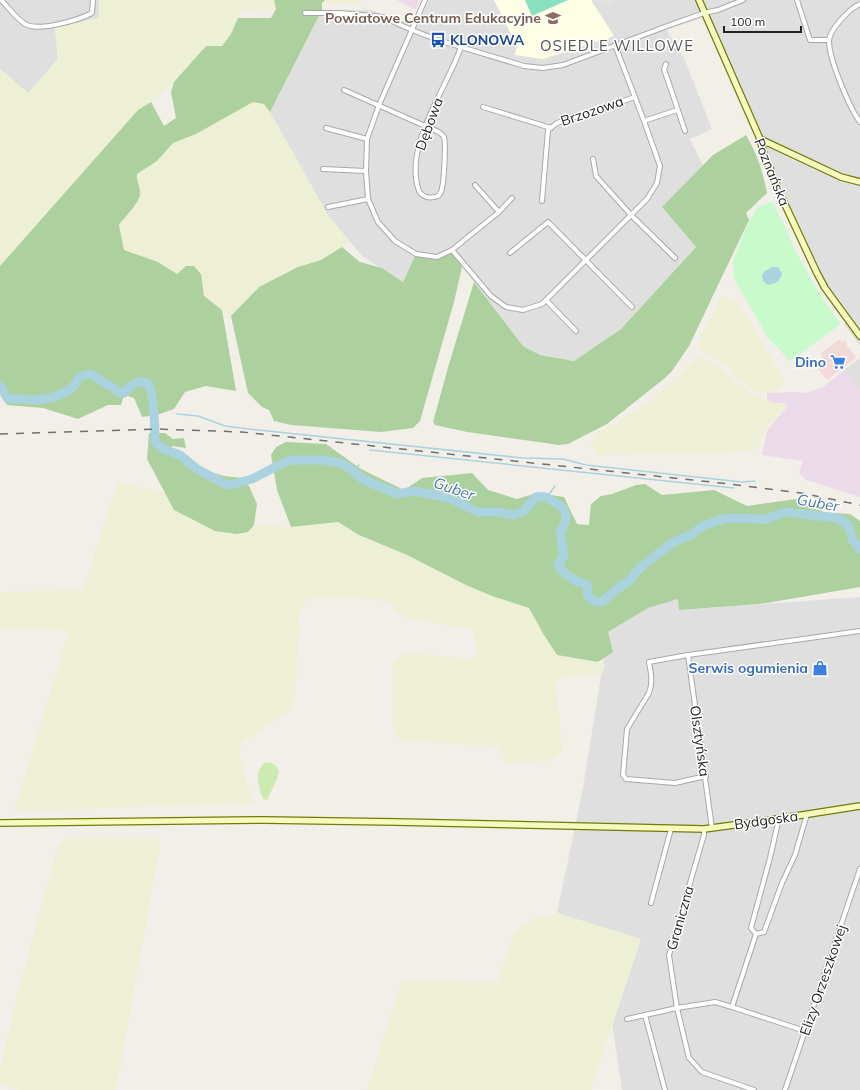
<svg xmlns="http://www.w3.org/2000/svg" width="860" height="1090" font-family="Mulish,sans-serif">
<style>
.residential{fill:#e0dfdf}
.commercial{fill:#f2dad9}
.industrial{fill:#ebdbe8}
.education{fill:#ffffe5}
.farmland{fill:#eef0d5}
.grass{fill:#cdebb0}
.forest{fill:#add19e}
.park{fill:#c8facc}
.pitch{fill:#88e0be}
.parking{fill:#e2e2e2}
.water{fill:#aad3df}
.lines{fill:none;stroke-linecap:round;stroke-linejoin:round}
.stream{stroke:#aad3df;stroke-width:1.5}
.river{stroke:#aad3df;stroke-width:9}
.street-casing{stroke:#a9a9a9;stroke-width:6}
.secondary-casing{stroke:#707d05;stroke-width:8}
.street{stroke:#fff;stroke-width:4}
.secondary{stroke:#f7fabf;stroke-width:5.5}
.rail{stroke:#707070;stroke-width:1.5;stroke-dasharray:8 8;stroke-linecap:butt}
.labels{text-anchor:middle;stroke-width:3;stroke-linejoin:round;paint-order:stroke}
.education-label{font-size:14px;font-weight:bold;fill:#785e54;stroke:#fff;text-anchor:end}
.transit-label{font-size:14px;font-weight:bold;fill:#164399;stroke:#fff;text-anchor:start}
.street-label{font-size:14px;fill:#222;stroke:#fff}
.shop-label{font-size:14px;font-weight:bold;fill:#366cbe;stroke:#fff;text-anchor:end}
.neighbourhood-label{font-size:15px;letter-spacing:1px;fill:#555;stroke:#fff}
.water-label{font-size:15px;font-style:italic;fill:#4a7aab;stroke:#fff}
</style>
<rect width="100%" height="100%" fill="#f2efe9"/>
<g class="residential">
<path d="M0 0H99L100 18 55 27 58 59 28 93 0 69Z"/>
<path d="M429 0H860V346L844 324 851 318 827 284 702 18 666 30 684 58 712 129 690 139 703 166 662 207 696 247 621 329 574 361 540 355 523 346 452 253 438 259 415 256 403 282 362 256 329 217 270 112 322 10H372L417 27Z"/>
<path d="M860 358V391L844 370Z"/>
<path d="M860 597V1090H622L612 1023 640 939 557 913 583 788 608 632 648 608 678 599 680 610Z"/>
</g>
<path class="commercial" d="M840 339 842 342 845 340 847 343 846 344 856 358 827 380 816 366 822 357 821 353Z"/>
<g class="industrial">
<path d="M397 0H420L416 10Z"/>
<path d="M844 370 860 391V497L806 480 799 473 803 461 762 455 767 430 787 407 786 403H774L767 400V393L796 392 807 393 823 387Z"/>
</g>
<path class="education" d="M494 0H591L614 36 543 59 515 55 517 46Z"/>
<g class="farmland">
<path d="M99 0H274L276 9 240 10 238 18 231 34 222 46H206L174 82 151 102 138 110 0 266V69L28 93 58 59 55 27 99 18Z"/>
<path d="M325 0H361V3H322Z"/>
<path d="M253 102 264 104 270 112 329 217 350 242 321 260 298 267 259 287 231 316 222 310 204 296 201 274 186 266 177 274 158 262 124 250 119 225 139 199 140 192 136 180 137 174 157 161 173 143 196 134Z"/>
<path d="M722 296 738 301 784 380 781 388 765 394 751 389 740 381 725 365 704 353 699 348 701 334Z"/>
<path d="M702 358 722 368 745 390 774 403 785 404 786 407 766 428 758 448 723 454 596 455 591 440 597 431 615 424 651 401 695 359Z"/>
<path d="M118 482 165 493 174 510 248 532 254 525 291 527 338 522 359 535 407 555 466 585 492 596 529 608 544 635 557 655 605 664 602 673 556 678 562 750 553 760 507 763 497 746 401 741 393 729V662L404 653 472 659 478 654 472 629 406 618 396 611 389 602 376 599 307 598 298 618 300 630 298 639 295 700 288 711 243 741 238 752 253 803 14 811 69 630 0 629V592L83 590Z"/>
<path d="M71 839H158L160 846 116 1090H19L0 1085V1070L17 996 57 849 63 841Z"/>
<path d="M557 913 641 939 591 1090H367L402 981 497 982 514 933 522 926 530 921Z"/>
</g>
<path class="grass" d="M264 763C272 762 276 764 279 771L277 779 267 800 263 799C259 787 253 774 264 763Z"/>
<g class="forest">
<path d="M274 0H325L322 3V10L270 112 264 104 253 102 196 134 173 143 157 161 137 174C136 182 140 185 140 193 141 201 124 218 119 225L124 250 158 262 177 274 186 266H194L201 274 204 296 222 310 236 391 206 386 185 392 174 409 157 415 142 417 134 398 124 395 121 405H108L78 419 43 408 7 405 0 393V266L138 110 151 102 164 126 176 118 171 92 174 82 206 46H222L231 34 238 18H271L276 9Z"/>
<path d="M746 135C758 156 762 169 767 193L746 213 749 220 689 346 672 371 665 378 607 424 568 444 559 445 467 432 435 425 433 422 449 364 474 282 523 346 540 355 574 361 621 329 696 247 662 207 713 155Z"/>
<path d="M342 247 360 262 382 268 403 282 415 256 438 259 452 253 462 267 454 302 420 421 413 428 381 432 291 425 274 421 269 410 262 407 248 393 231 316 259 287 298 267 321 260Z"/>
<path d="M149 433H165L173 439 184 438 186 448 171 446 195 467 224 476 242 478 249 486 257 504 254 525 248 532 237 534 215 531 174 510 147 459Z"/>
<path d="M286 442 326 444 361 469 404 490 422 478 472 473 488 490 517 499 537 493 564 497 577 524 589 525 591 504 601 496 612 494 636 485 645 484 662 495 714 490 747 506 796 499 815 503 823 512 850 514 860 521V587L760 604 679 610 678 599 648 608 608 632 613 652 598 662 557 655 544 635 529 608 492 596 466 585 407 555 359 535 338 522 291 527 277 490 271 455 276 447Z"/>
</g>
<path class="park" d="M773 202 787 231 795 250 822 298 840 323 838 326 790 361 768 338 734 279 733 261 748 223 759 206Z"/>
<path class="pitch" d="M525 0H568L532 16Z"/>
<path class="parking" d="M593 0H614L613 4 603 6 598 2 595 3Z"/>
<path class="water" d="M773 267H778L782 274C780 281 776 284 768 285L763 281 762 275 765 271Z"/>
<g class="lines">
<g class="stream">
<path d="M177 414 198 416 225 426 249 429 523 458 563 459 586 465 742 482 755 481"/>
<path d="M370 450 734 488"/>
<path d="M354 472 359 465"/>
<path d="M547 497 555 486"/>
<path d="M824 516V514"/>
</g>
<path class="river" d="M0 386C4 390 4 395 8 399 17 398 27 400 36 400 51 399 74 393 79 377L90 374 94 376 121 393H124C129 387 140 377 148 384 154 390 155 431 155 441L157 444 163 449 180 455 197 469 227 485 234 484 252 479 285 462 292 460H324L341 463 348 467 364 480 393 492 398 494 413 491 436 495 454 500 478 512H500L512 515 524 511 536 497C544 495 548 498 554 502 570 511 568 519 560 533L564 556 559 563V567C563 573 570 577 576 581 581 583 585 583 588 587L587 592 589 597 594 601 598 602H602L616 590 630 580 640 568 668 546 676 541 691 535 703 526 726 518 766 519 785 512 837 518 846 523 849 527 853 541 860 549"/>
<defs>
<g id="street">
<path d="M1 0C8 7 16 18 25 24 38 32 79 20 92 13L93 0"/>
<path d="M425 0 379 105 367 139 366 171 368 199 378 222 395 241 416 254 437 257 452 250 499 212 512 198"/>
<path d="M797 0 810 40H829"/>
<path d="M860 4C850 8 829 30 829 41 829 59 849 107 860 122"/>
<path d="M305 13H340L383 17 412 30 438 40 524 66 543 68 563 65 670 25 704 13 718 10 743 0"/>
<path d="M666 64 664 69 685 131"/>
<path d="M344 90 425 126C431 129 441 131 444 137 446 144 444 180 442 188 442 191 440 194 438 196 430 199 421 198 418 188 405 143 447 88 461 47"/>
<path d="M483 107 551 128"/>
<path d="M644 121 677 110"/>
<path d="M326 128 367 139"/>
<path d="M593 159 596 176 631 215 675 258"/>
<path d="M323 169 366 171"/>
<path d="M475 185 499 212"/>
<path d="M542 201 548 130 557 123 635 97"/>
<path d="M328 207 368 199"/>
<path d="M452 250 491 296 506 307 523 310 542 304 647 199 657 183 660 166 644 121 615 45"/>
<path d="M510 253 548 222 632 307"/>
<path d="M546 300 576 331"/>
<path d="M688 655 712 828"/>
<path d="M706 776 675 783 626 779 623 775 627 729 649 693C653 682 651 673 649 662L688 655 860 631"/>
<path d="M779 818 770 858 751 928 756 934 764 932 782 883 795 855 807 814"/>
<path d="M704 829V835L669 955 677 1008 689 1058 702 1072 754 1090"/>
<path d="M651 903 671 829"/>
<path d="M732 1007 756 934"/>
<path d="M627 1019 645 1015"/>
<path d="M665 1090 645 1015 677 1008 715 1002 732 1007 805 1031"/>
<path d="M785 1090 860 869"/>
</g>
<g id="secondary">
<path d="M699 0 760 139 764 154 781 196 817 273 825 288 860 336"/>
<path d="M760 139 841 177 860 182"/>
<path d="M0 823 265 820 396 822 704 829 764 821 860 806"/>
</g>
</defs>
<use href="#street" class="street-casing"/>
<use href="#secondary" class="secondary-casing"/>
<use href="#street" class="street"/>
<use href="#secondary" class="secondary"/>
<path class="rail" d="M0 434 157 429 242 432 730 484 801 493 860 505"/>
</g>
<defs>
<symbol id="school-bare" viewBox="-9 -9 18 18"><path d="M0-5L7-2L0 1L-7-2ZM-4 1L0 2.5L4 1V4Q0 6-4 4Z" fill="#8d6e63" stroke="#fff" stroke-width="2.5" paint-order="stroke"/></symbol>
<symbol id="bus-bare" viewBox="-9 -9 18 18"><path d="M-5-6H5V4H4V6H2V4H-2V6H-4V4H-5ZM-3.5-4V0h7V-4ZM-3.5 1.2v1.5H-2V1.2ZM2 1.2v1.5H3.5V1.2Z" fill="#1a4fb4" stroke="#fff" stroke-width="2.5" paint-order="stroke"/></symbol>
<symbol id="supermarket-bare" viewBox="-9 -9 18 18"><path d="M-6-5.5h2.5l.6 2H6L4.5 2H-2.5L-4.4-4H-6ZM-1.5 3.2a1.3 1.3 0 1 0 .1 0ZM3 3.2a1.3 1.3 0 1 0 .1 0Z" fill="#3f7fe0" stroke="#fff" stroke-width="2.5" paint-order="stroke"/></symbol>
<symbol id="shop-bare" viewBox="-9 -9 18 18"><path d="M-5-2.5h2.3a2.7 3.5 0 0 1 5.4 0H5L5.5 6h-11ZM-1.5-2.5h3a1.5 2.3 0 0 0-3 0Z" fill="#3f7fe0" stroke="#fff" stroke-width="2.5" paint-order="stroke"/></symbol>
</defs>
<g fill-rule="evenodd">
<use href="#school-bare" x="542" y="7" width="22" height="22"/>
<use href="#bus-bare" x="427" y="29" width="22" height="22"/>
<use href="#supermarket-bare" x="827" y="351" width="22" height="22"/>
<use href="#shop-bare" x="809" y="657" width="22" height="22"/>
</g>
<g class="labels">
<g class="education-label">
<text x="541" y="23">Powiatowe Centrum Edukacyjne</text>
</g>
<g class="transit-label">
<text x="450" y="45">KLONOWA</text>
</g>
<g class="street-label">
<text transform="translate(592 111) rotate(-19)" y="5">Brzozowa</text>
<text transform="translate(429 124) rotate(-70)" y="5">Dębowa</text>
<text transform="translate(772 172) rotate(68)" y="5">Poznańska</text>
<text transform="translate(700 741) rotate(82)" y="5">Olsztyńska</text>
<text transform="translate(766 820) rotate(-8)" y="5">Bydgoska</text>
<text transform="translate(680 918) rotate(-74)" y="5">Graniczna</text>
<text transform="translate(823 980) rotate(-71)" y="5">Elizy Orzeszkowej</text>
</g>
<g class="shop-label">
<text x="826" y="367">Dino</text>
<text x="808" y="673">Serwis ogumienia</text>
</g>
<g class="neighbourhood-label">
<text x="617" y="51">OSIEDLE WILLOWE</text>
</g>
<g class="water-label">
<text transform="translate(454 489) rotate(19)" y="5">Guber</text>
<text transform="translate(818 503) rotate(10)" y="5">Guber</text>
</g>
</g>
<path d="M724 26v6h77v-6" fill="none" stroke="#222222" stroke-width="2"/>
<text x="730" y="26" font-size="12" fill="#222222" stroke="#ffffff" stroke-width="3" paint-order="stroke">100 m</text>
</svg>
